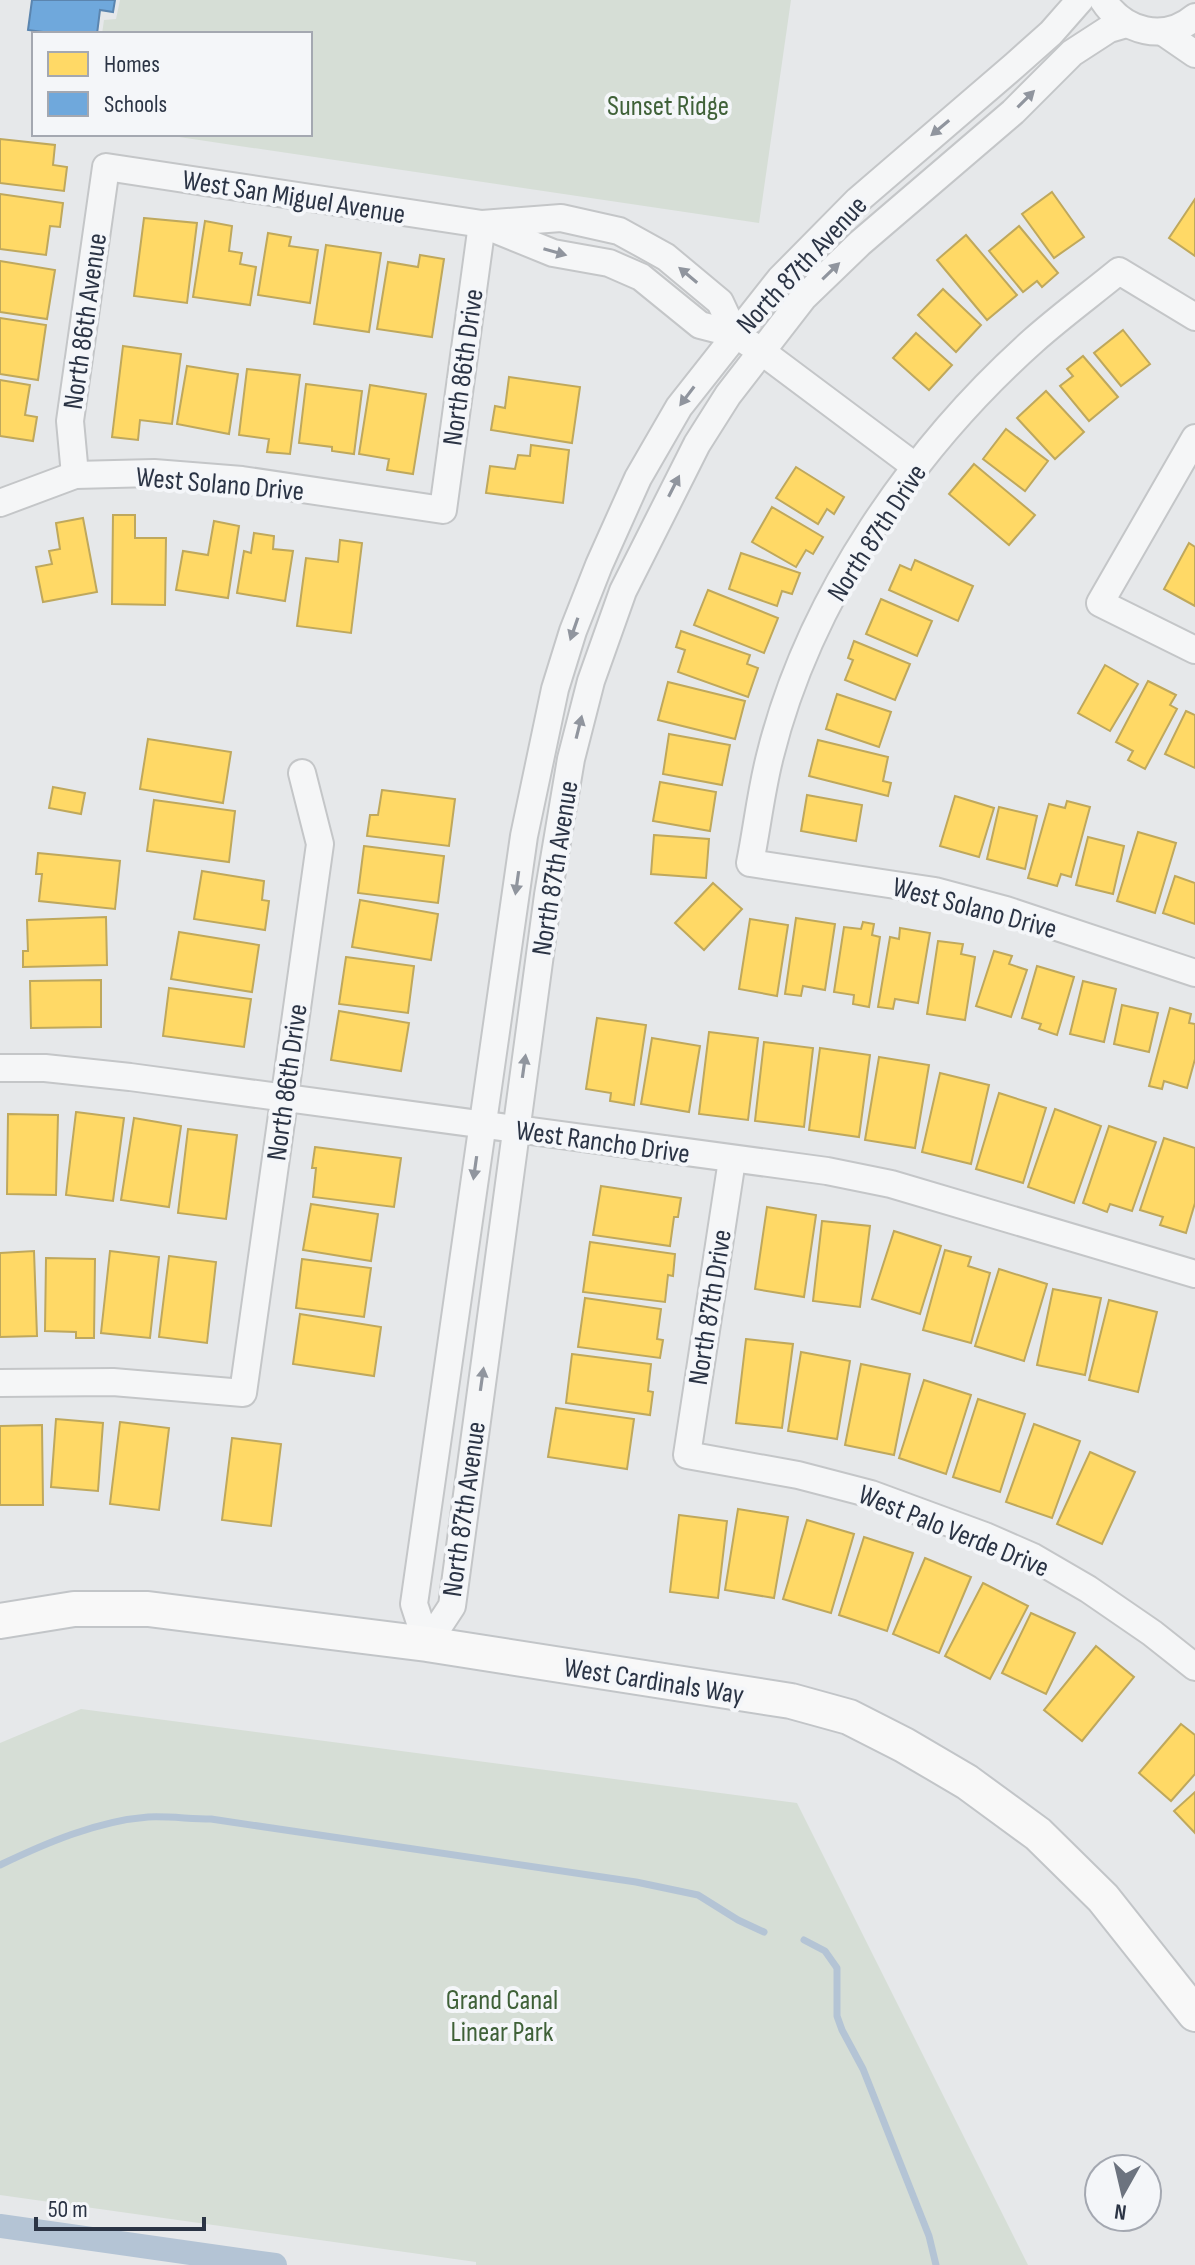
<svg xmlns="http://www.w3.org/2000/svg" width="1195" height="2265" font-family="'Sofia Sans Condensed',sans-serif">
<style>
.green{fill:#d6ded6}
.homes{fill:#ffd966;stroke:#bfa85c;stroke-width:2}
.schools{fill:#6fa8dc;stroke:#5b85af;stroke-width:2}
.lines{fill:none;stroke-linecap:round;stroke-linejoin:round}
.stream{stroke:#b4c4d5;stroke-width:7}
.canal{stroke:#b4c4d5;stroke-width:24}
.minor-casing{stroke:#c4c6c8;stroke-width:30}
.major-casing{stroke:#c2c5c8;stroke-width:38}
.minor{stroke:#f5f6f7;stroke-width:26}
.major{stroke:#f8f8f8;stroke-width:34}
.oneway{fill:#90959e}
.labels{text-anchor:middle;stroke-width:8;stroke-linejoin:round;paint-order:stroke}
.park-label{font-size:28px;fill:#3f6138;stroke:#f4f6f9}
.street-label{font-size:28px;fill:#2b3445;stroke:#f4f6f9}
</style>
<rect width="100%" height="100%" fill="#e6e8ea"/>
<g class="green">
<path d="M120 0H791L759 223 159 134H310V34H102L104 20 116 19Z"/>
<path d="M81 1709 797 1803 1028 2265H476V2262L0 2195V1743Z"/>
</g>
<g class="homes">
<path d="M0 139 55 145 53 165 67 167 64 191 0 183Z"/>
<path d="M1052 192 1084 237 1054 258 1022 214Z"/>
<path d="M0 194 63 203 60 227 50 226 46 255 0 249Z"/>
<path d="M1195 199V256L1169 238Z"/>
<path d="M144 218 197 223 187 303 134 296Z"/>
<path d="M205 221 232 226 229 251 242 253 240 264 256 267 250 305 193 297Z"/>
<path d="M1019 226 1058 273 1042 287 1037 281 1023 292 989 251Z"/>
<path d="M268 233 291 237 289 246 318 250 310 303 258 295Z"/>
<path d="M966 235 1017 295 987 320 937 260Z"/>
<path d="M326 245 381 253 369 332 314 324Z"/>
<path d="M420 255 444 259 432 337 377 329 388 262 418 267Z"/>
<path d="M0 261 55 270 47 319 0 312Z"/>
<path d="M943 289 981 325 956 352 918 315Z"/>
<path d="M0 318 46 325 38 380 0 374Z"/>
<path d="M1123 330 1150 364 1121 386 1094 353Z"/>
<path d="M916 333 952 365 929 390 893 358Z"/>
<path d="M123 346 181 354 172 424 140 420 138 440 112 437Z"/>
<path d="M1083 356 1118 397 1089 421 1060 386 1073 376 1067 369Z"/>
<path d="M187 366 238 374 229 434 177 424Z"/>
<path d="M247 369 300 375 290 454 267 452 269 439 239 435Z"/>
<path d="M509 377 580 387 572 443 491 430 495 406 505 408Z"/>
<path d="M0 380 30 385 25 415 37 417 33 441 0 436Z"/>
<path d="M306 384 362 391 354 454 332 451V447L299 443Z"/>
<path d="M370 385 426 394 413 474 387 470 389 459 359 454Z"/>
<path d="M1046 391 1084 432 1055 459 1017 418Z"/>
<path d="M1006 429 1048 461 1025 491 983 459Z"/>
<path d="M531 445 569 450 563 503 486 493 490 466 515 469 518 455 530 456Z"/>
<path d="M974 464 1035 515 1009 545 949 494Z"/>
<path d="M796 467 844 497 834 514 827 509 818 524 776 498Z"/>
<path d="M772 507 823 537 813 554 806 550 796 567 752 542Z"/>
<path d="M113 515H135V538H166L165 605 112 604Z"/>
<path d="M83 518 97 592 43 602 36 567 52 564 49 551 60 549 56 523Z"/>
<path d="M214 521 239 526 228 598 176 590 183 551 208 555Z"/>
<path d="M254 533 274 536 273 549 293 551 285 601 237 593 244 551 251 553Z"/>
<path d="M340 540 362 543 351 633 297 626 306 558 338 562Z"/>
<path d="M1189 543 1195 547V606L1164 589Z"/>
<path d="M741 553 800 573 792 594 782 591 777 606 729 589Z"/>
<path d="M915 560 973 586 958 621 889 590 900 565 911 570Z"/>
<path d="M708 590 778 618 764 653 694 625Z"/>
<path d="M881 599 932 621 917 656 866 634Z"/>
<path d="M681 631 750 655 747 664 758 668 748 697 678 672 685 650 676 647Z"/>
<path d="M854 641 910 664 895 700 845 680 853 660 848 658Z"/>
<path d="M1105 665 1138 684 1110 731 1078 713Z"/>
<path d="M1148 681 1176 695 1170 705 1177 709 1145 769 1128 760 1133 751 1116 742Z"/>
<path d="M668 682 745 701 735 739 658 720Z"/>
<path d="M837 694 891 712 879 747 826 729Z"/>
<path d="M1186 711 1195 715V768L1165 754Z"/>
<path d="M669 734 730 745 722 785 663 774Z"/>
<path d="M148 739 231 752 223 803 140 789Z"/>
<path d="M818 740 888 757 883 781 891 783 888 796 809 776Z"/>
<path d="M660 782 716 792 710 831 653 821Z"/>
<path d="M53 787 85 793 81 814 49 808Z"/>
<path d="M382 790 455 799 449 846 367 836 370 815H378Z"/>
<path d="M807 795 862 805 856 841 801 831Z"/>
<path d="M955 796 994 808 979 857 940 846Z"/>
<path d="M154 800 235 811 229 862 147 851Z"/>
<path d="M1067 801 1090 807 1071 877 1061 874 1057 886 1028 878 1049 804 1065 808Z"/>
<path d="M999 807 1037 816 1025 869 987 859Z"/>
<path d="M1138 832 1176 843 1155 913 1117 901Z"/>
<path d="M654 835 709 839 706 878 651 874Z"/>
<path d="M1088 837 1124 846 1113 894 1076 885Z"/>
<path d="M364 846 444 856 438 903 358 893Z"/>
<path d="M38 853 120 861 115 909 39 901 42 874H36Z"/>
<path d="M202 871 264 881 262 900 269 901 265 930 194 919Z"/>
<path d="M1175 876 1195 883V924L1163 913Z"/>
<path d="M713 883 742 909 704 950 675 923Z"/>
<path d="M360 900 438 914 431 960 352 947Z"/>
<path d="M106 917 107 965 23 967V951H28L27 920Z"/>
<path d="M796 918 835 924 825 990 803 986 801 996 785 994Z"/>
<path d="M750 919 788 925 777 996 739 989Z"/>
<path d="M863 922 874 924 872 935 880 937 869 1007 853 1004 854 995 834 992 844 927 861 929Z"/>
<path d="M900 928 930 933 918 1003 895 999 893 1009 878 1007 890 937 899 939Z"/>
<path d="M179 932 259 945 252 992 171 979Z"/>
<path d="M938 941 963 944 961 954 975 957 965 1020 927 1014Z"/>
<path d="M994 951 1012 956 1009 964 1027 970 1011 1017 976 1006Z"/>
<path d="M346 957 414 966 408 1013 339 1004Z"/>
<path d="M1037 966 1074 977 1057 1035 1039 1029 1041 1024 1022 1018Z"/>
<path d="M101 980V1027L31 1028 30 981Z"/>
<path d="M1083 981 1116 989 1104 1042 1070 1034Z"/>
<path d="M169 988 251 999 244 1047 163 1036Z"/>
<path d="M1122 1005 1158 1013 1149 1052 1114 1044Z"/>
<path d="M1170 1008 1191 1014 1189 1023 1195 1024V1059L1187 1088 1164 1081 1162 1089 1149 1086Z"/>
<path d="M339 1011 409 1023 401 1071 331 1060Z"/>
<path d="M597 1018 646 1025 634 1105 610 1101 611 1093 586 1089Z"/>
<path d="M709 1032 758 1038 748 1120 699 1114Z"/>
<path d="M652 1038 700 1046 689 1112 641 1104Z"/>
<path d="M764 1042 813 1048 804 1127 755 1121Z"/>
<path d="M820 1048 870 1055 859 1137 809 1130Z"/>
<path d="M879 1057 929 1065 915 1148 865 1140Z"/>
<path d="M940 1073 989 1085 971 1164 922 1152Z"/>
<path d="M999 1093 1046 1108 1023 1183 976 1169Z"/>
<path d="M1055 1109 1101 1126 1074 1203 1028 1187Z"/>
<path d="M76 1112 124 1118 113 1201 66 1195Z"/>
<path d="M8 1114 58 1115 56 1195 7 1194Z"/>
<path d="M134 1118 181 1126 169 1207 121 1200Z"/>
<path d="M1109 1126 1156 1142 1132 1211 1110 1204 1107 1212 1083 1203Z"/>
<path d="M188 1129 237 1135 226 1219 178 1213Z"/>
<path d="M1164 1138 1195 1148V1203L1186 1233 1160 1225 1163 1217 1140 1210Z"/>
<path d="M315 1147 401 1158 394 1207 313 1197 316 1168H312Z"/>
<path d="M601 1186 681 1198 678 1217H674L670 1246 593 1235Z"/>
<path d="M311 1204 378 1214 371 1261 303 1250Z"/>
<path d="M767 1207 816 1215 804 1297 755 1289Z"/>
<path d="M822 1221 870 1226 860 1307 813 1301Z"/>
<path d="M894 1231 941 1246 920 1314 872 1299Z"/>
<path d="M590 1242 675 1254 673 1276 668 1275 665 1302 583 1292Z"/>
<path d="M945 1250 971 1257 968 1266 990 1273 971 1343 923 1330Z"/>
<path d="M34 1251 37 1336 0 1337V1253Z"/>
<path d="M110 1251 159 1257 150 1338 101 1333Z"/>
<path d="M169 1256 216 1262 207 1343 159 1337Z"/>
<path d="M46 1258 95 1259 94 1338H76V1332L45 1331Z"/>
<path d="M302 1259 371 1268 364 1317 296 1308Z"/>
<path d="M999 1269 1047 1284 1024 1361 975 1346Z"/>
<path d="M1053 1289 1101 1298 1085 1375 1037 1365Z"/>
<path d="M585 1298 661 1309 657 1339 663 1340 660 1358 578 1347Z"/>
<path d="M1109 1300 1157 1312 1138 1392 1089 1380Z"/>
<path d="M300 1314 381 1327 374 1376 293 1364Z"/>
<path d="M746 1339 793 1344 782 1428 736 1423Z"/>
<path d="M801 1352 850 1361 837 1439 788 1431Z"/>
<path d="M572 1354 651 1364 648 1391 653 1392 650 1415 566 1403Z"/>
<path d="M861 1364 910 1374 894 1455 845 1445Z"/>
<path d="M924 1380 971 1395 946 1474 899 1458Z"/>
<path d="M978 1399 1025 1414 1000 1492 953 1477Z"/>
<path d="M556 1408 634 1419 627 1469 548 1457Z"/>
<path d="M56 1419 103 1423 98 1491 51 1487Z"/>
<path d="M120 1422 169 1428 159 1510 110 1504Z"/>
<path d="M1034 1424 1080 1441 1052 1518 1006 1502Z"/>
<path d="M42 1425 43 1505H0V1426Z"/>
<path d="M232 1438 281 1444 271 1526 222 1520Z"/>
<path d="M1090 1452 1135 1472 1102 1544 1057 1524Z"/>
<path d="M738 1509 788 1517 774 1598 725 1590Z"/>
<path d="M679 1515 727 1521 718 1598 670 1592Z"/>
<path d="M807 1520 854 1534 831 1613 783 1599Z"/>
<path d="M864 1537 913 1553 887 1631 839 1615Z"/>
<path d="M925 1558 971 1577 939 1653 893 1634Z"/>
<path d="M983 1583 1028 1606 990 1679 945 1656Z"/>
<path d="M1031 1613 1075 1633 1046 1694 1002 1673Z"/>
<path d="M1096 1646 1134 1677 1082 1741 1044 1710Z"/>
<path d="M1181 1724 1195 1735V1774L1171 1801 1139 1773Z"/>
<path d="M1195 1792V1833L1174 1811Z"/>
</g>
<path class="schools" d="M32 0H115L113 12 100 10 97 34H58L28 30Z"/>
<g class="lines">
<g class="stream">
<path d="M0 1865C46 1843 97 1821 148 1817 169 1816 190 1819 211 1819L636 1882 698 1895 738 1920 764 1932"/>
<path d="M804 1940 825 1951 837 1968V2016L842 2030 863 2069 929 2236 936 2265"/>
</g>
<path class="canal" d="M0 2226 275 2265"/>
<defs>
<g id="minor">
<path d="M1103 0C1124 32 1164 43 1195 17"/>
<path d="M1163 32 1195 54"/>
<path d="M489 227 553 253 609 263 641 277 700 325 735 334 761 351 916 467"/>
<path d="M1195 317 1119 271C1091 294 1061 316 1034 340 914 447 809 598 770 756 761 791 757 828 750 863L935 891 1006 910 1195 973"/>
<path d="M1195 438 1100 603 1195 650"/>
<path d="M75 475 70 421 106 167 482 224 561 218 619 231 666 257 720 302 735 334"/>
<path d="M0 503 75 475 154 473 242 480 443 510 482 224"/>
<path d="M0 1068H45L130 1077 827 1171 891 1184 1195 1274"/>
<path d="M732 1160 687 1455 798 1475 871 1494 985 1536 1033 1557 1088 1589 1152 1633 1195 1667"/>
<path d="M0 1383 113 1382 243 1393 320 844 302 773"/>
<path d="M427 1644 414 1604 524 836 555 689 573 631 599 565 638 478 679 407 780 279 858 200 1015 65 1051 33 1080 0"/>
<path d="M427 1644 452 1606 548 895 571 759 591 681 623 591 697 444 728 395 803 298 860 243 1013 112 1072 53 1109 29 1126 24"/>
</g>
<path id="major" d="M0 1621 74 1609H148L427 1644 791 1701 849 1717 904 1745 967 1782 1038 1834 1103 1898 1195 2014"/>
</defs>
<use href="#minor" class="minor-casing"/>
<use href="#major" class="major-casing"/>
<use href="#minor" class="minor"/>
<use href="#major" class="major"/>
</g>
<defs><path id="oneway-solid" d="M-6-.8H1V-3.2L6.5 0L1 3.2V.8H-6Z" transform="scale(2)"/></defs>
<g class="oneway">
<use href="#oneway-solid" transform="translate(1026 99) rotate(-45)"/>
<use href="#oneway-solid" transform="translate(940 128) rotate(140)"/>
<use href="#oneway-solid" transform="translate(555 252) rotate(16)"/>
<use href="#oneway-solid" transform="translate(831 271) rotate(-44)"/>
<use href="#oneway-solid" transform="translate(688 275) rotate(-140)"/>
<use href="#oneway-solid" transform="translate(687 396) rotate(127)"/>
<use href="#oneway-solid" transform="translate(674 486) rotate(-63)"/>
<use href="#oneway-solid" transform="translate(574 629) rotate(109)"/>
<use href="#oneway-solid" transform="translate(579 727) rotate(-76)"/>
<use href="#oneway-solid" transform="translate(517 883) rotate(98)"/>
<use href="#oneway-solid" transform="translate(524 1066) rotate(-82)"/>
<use href="#oneway-solid" transform="translate(475 1168) rotate(98)"/>
<use href="#oneway-solid" transform="translate(482 1379) rotate(-82)"/>
</g>
<g class="labels">
<g class="park-label">
<text x="668" y="115">Sunset Ridge</text>
<text x="502" y="2009">Grand Canal<tspan x="502" dy="32">Linear Park</tspan></text>
</g>
<g class="street-label">
<text transform="translate(294 196) rotate(9)" y="10">West San Miguel Avenue</text>
<text transform="translate(801 264) rotate(-47)" y="10">North 87th Avenue</text>
<text transform="translate(84 321) rotate(-82)" y="10">North 86th Avenue</text>
<text transform="translate(462 367) rotate(-82)" y="10">North 86th Drive</text>
<text transform="translate(220 483) rotate(5)" y="10">West Solano Drive</text>
<text transform="translate(876 532) rotate(-57)" y="10">North 87th Drive</text>
<text transform="translate(554 868) rotate(-81)" y="10">North 87th Avenue</text>
<text transform="translate(975 907) rotate(15)" y="10">West Solano Drive</text>
<text transform="translate(286 1082) rotate(-82)" y="10">North 86th Drive</text>
<text transform="translate(603 1141) rotate(8)" y="10">West Rancho Drive</text>
<text transform="translate(709 1307) rotate(-81)" y="10">North 87th Drive</text>
<text transform="translate(463 1509) rotate(-82)" y="10">North 87th Avenue</text>
<text transform="translate(954 1530) rotate(22)" y="10">West Palo Verde Drive</text>
<text transform="translate(654 1680) rotate(9)" y="10">West Cardinals Way</text>
</g>
</g>
<rect x="32" y="32" width="280" height="104" fill="#f4f6f9" stroke="#a4a8b1" stroke-width="2"/>
<rect x="48" y="52" width="40" height="24" fill="#ffd966" stroke="#a4a8b1" stroke-width="2"/>
<text x="104" y="72" font-size="24" fill="#2b3445">Homes</text>
<rect x="48" y="92" width="40" height="24" fill="#6fa8dc" stroke="#a4a8b1" stroke-width="2"/>
<text x="104" y="112" font-size="24" fill="#2b3445">Schools</text>
<g transform="translate(1123 2193) rotate(188)"><circle r="38" fill="#f4f6f9" stroke="#a4a8b1" stroke-width="2"/>
<path d="M0-6L14 30L0 20L-14 30Z" fill="#6c737f"/>
<text y="-12" font-size="22" font-weight="bold" text-anchor="middle" fill="#2b3445">N</text>
</g>
<path d="M36 2217v12h168v-12" fill="none" stroke="#2b3445" stroke-width="4"/>
<text x="48" y="2217" font-size="24" fill="#2b3445" stroke="#f4f6f9" stroke-width="6" paint-order="stroke">50 m</text>
</svg>
